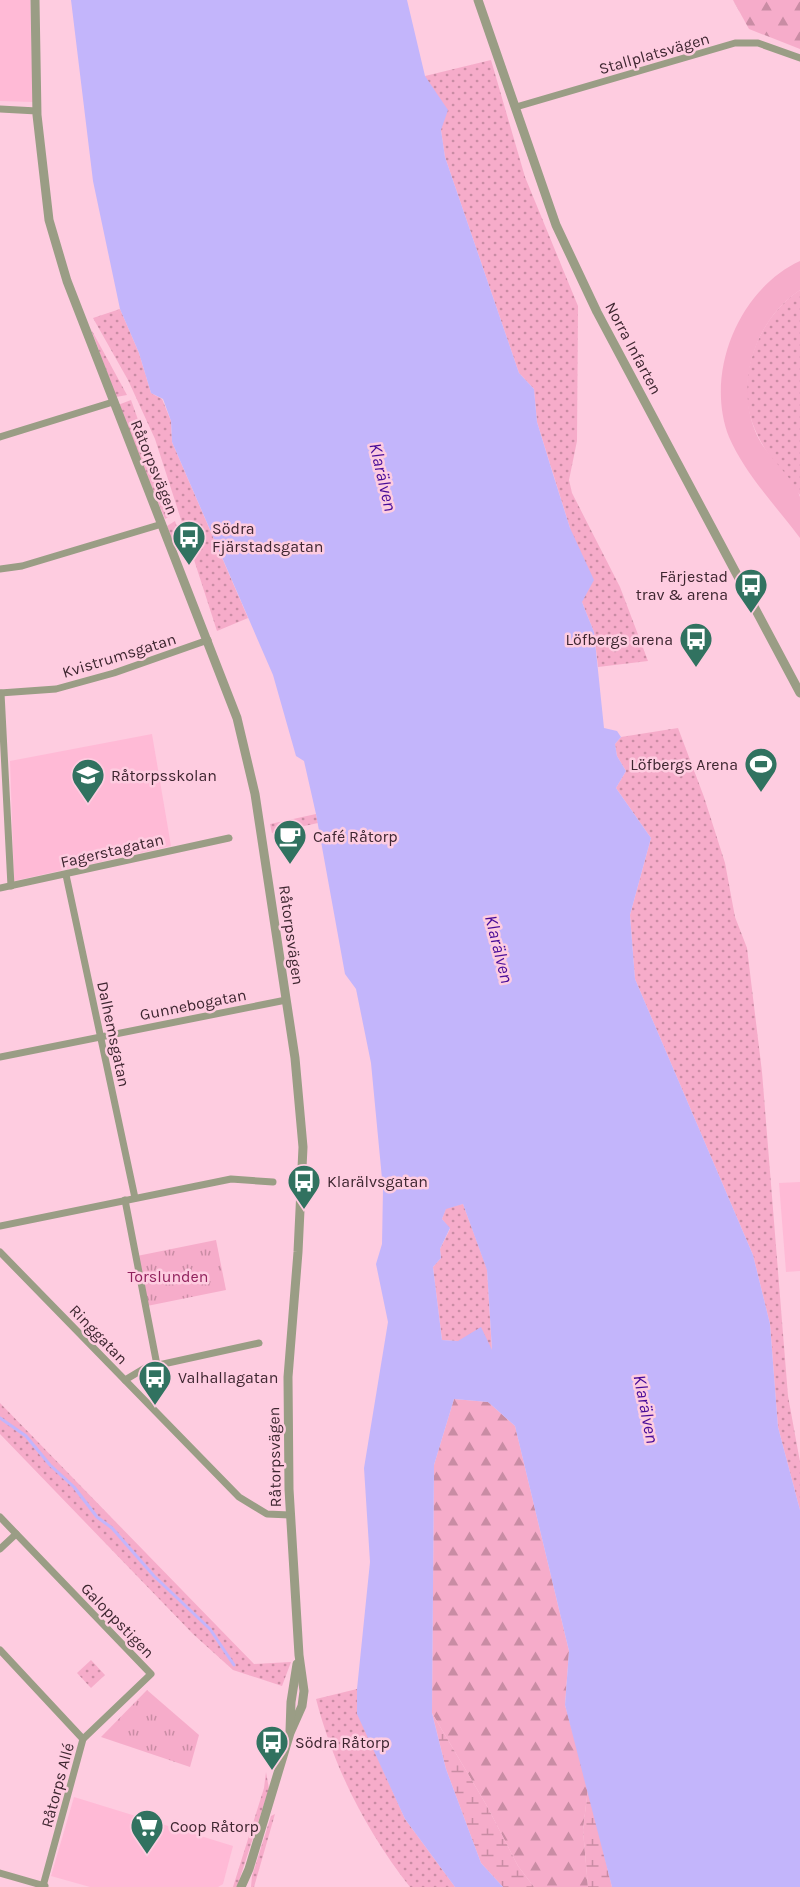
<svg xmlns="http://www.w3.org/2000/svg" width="800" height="1887" font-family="Karla,sans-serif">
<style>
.built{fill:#ffbad6}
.grass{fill:url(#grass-dots)}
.forest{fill:url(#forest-firs)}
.wetland{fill:url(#wetland-marsh)}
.park{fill:url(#park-tufts)}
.garden{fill:#f6acca}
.water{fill:#c3b5fb;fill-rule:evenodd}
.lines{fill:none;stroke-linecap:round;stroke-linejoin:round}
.stream{stroke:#c3b5fb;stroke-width:3}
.minor{stroke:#9a9d85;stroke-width:7}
.tertiary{stroke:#9a9d85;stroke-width:9}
.labels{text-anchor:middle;stroke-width:5;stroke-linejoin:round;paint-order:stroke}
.street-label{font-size:16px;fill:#3e2630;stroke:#fecce0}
.poi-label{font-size:16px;fill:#3e2630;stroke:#fecce0;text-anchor:start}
.park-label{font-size:16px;fill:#90215c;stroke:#fecce0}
.water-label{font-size:18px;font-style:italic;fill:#490c98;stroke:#fecce0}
</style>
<defs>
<pattern id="grass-dots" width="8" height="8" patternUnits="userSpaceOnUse" patternTransform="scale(1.5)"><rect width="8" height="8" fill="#f6acca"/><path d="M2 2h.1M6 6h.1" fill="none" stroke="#c98ca4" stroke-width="1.8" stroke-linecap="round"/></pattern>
<pattern id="forest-firs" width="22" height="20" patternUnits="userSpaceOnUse" patternTransform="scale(1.5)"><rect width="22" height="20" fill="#f6acca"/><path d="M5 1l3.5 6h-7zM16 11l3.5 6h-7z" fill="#c98ca4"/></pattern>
<pattern id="wetland-marsh" width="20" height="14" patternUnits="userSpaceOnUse" patternTransform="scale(1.5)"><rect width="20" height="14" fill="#f6acca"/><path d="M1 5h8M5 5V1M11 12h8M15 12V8" fill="none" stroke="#c98ca4"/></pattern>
<pattern id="park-tufts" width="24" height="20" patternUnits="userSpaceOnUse" patternTransform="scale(1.5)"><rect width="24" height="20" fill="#f6acca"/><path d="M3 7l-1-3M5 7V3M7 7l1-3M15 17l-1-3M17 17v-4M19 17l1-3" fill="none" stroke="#c98ca4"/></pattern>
</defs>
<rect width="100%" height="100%" fill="#fecce0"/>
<g class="built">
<path d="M0 0H30L33 102 0 101Z"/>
<path d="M152 734 171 846 14 881 10 761Z"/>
<path d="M800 1182V1271L786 1272 779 1183Z"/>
<path d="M74 1797 233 1846 223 1884 218 1887H90L51 1876Z"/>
</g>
<g class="grass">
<path d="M491 60 525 177 578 306 577 441 569 480 572 493 620 587 648 661 598 667 594 632 582 602 570 528 537 422 534 389 519 373 445 157 441 130 425 76Z"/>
<path d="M800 290V495C784 474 764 453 754 427 734 380 758 317 800 290Z"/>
<path d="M120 309 139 353 151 393 162 399 171 421 172 442 248 618 217 631 155 439 128 380 93 318Z"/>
<path d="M91 329 127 395 116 397Z"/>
<path d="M131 400 172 515 165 519 118 405Z"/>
<path d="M175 521 187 557 173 542 167 526Z"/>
<path d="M678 728 704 797 725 863 735 917 747 948 762 1072 788 1396 800 1462V1510L778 1427 770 1324 753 1255 635 979 630 915 651 838 616 788 626 771 617 756 615 744 621 737Z"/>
<path d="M316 814 318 823 272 833 270 824Z"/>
<path d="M463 1204 487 1269 492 1352 458 1341 442 1340 433 1267 441 1258 440 1249 450 1229 442 1219 446 1208Z"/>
<path d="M0 1403 254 1664 291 1662 282 1686 233 1670 193 1634 0 1434Z"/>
<path d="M91 1660 105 1675 91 1688 77 1673Z"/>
<path d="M357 1689 358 1714 405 1819 455 1887H410C366 1831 334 1768 316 1699Z"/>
<path d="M266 1772 269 1789 237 1887H233L264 1788Z"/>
<path d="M275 1814 254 1887H251L252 1876 271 1816Z"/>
</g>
<g class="forest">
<path d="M733 0H800V49L749 29Z"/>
<path d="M454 1399 488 1402 515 1426 569 1651 565 1705 588 1788 583 1830 588 1887H534L518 1866 487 1806 432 1713 434 1465Z"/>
</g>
<g class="wetland">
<path d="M432 1713 487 1806 518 1866 534 1887H503L481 1863 446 1769Z"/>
<path d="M588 1788 612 1887H588L583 1830Z"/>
</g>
<g class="park">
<path d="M216 1240 226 1290 147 1306 137 1256Z"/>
<path d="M147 1690 199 1735 190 1767 101 1737Z"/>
</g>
<path class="garden" d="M800 261V290C753 321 732 390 760 441 768 456 797 483 800 497 800 509 800 526 800 538 776 506 745 474 729 437 704 373 739 289 800 261Z"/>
<path class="water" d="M71 0H407L425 76 448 110 441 130 445 157 519 373 534 389 537 422 553 474 570 528 594 580 582 602 594 632 604 728 617 731 621 737 615 744 617 756 626 771 616 788 651 838 630 915 635 979 753 1255 770 1324 778 1427 800 1510V1887H612L565 1705 569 1651 515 1426 488 1402 454 1399 434 1465 432 1713 446 1769 481 1863 503 1887H455L405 1819 357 1714V1689L370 1562 364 1468 388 1322 376 1264 382 1244 383 1189 371 1063 356 989 345 974 316 814 304 761 296 756 273 675 172 442 171 421 163 399 151 393 139 353 120 309 93 181ZM463 1204 487 1270 492 1350 481 1327 458 1341 442 1340 433 1267 441 1258 440 1249 450 1228 442 1219 446 1209Z"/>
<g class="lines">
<path class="stream" d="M0 1418 26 1436 50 1465 74 1487 97 1517 112 1528 154 1576 210 1629 234 1665"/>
<g class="minor">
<path d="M516 107 735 43H758L800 58"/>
<path d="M0 109 37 111"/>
<path d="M0 437 113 402"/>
<path d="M0 569 22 566 162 524"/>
<path d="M0 693 56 689 114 673 208 640"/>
<path d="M1 693 11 886"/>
<path d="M66 875 135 1198"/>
<path d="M0 888 229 838"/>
<path d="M0 1057 286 1000"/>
<path d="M125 1200 157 1365"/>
<path d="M0 1226 231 1179 273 1182"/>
<path d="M0 1252 239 1497 267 1514 290 1515"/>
<path d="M125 1380 145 1368 259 1343"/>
<path d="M0 1517 151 1674 83 1739"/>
<path d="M0 1549 16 1534"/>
<path d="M0 1650 83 1739 43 1886"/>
<path d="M0 1873 45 1886"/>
</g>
<g class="tertiary">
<path d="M35 0 37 115 49 220 67 281 237 718 255 794 295 1058 303 1147 298 1252 288 1377 289 1489 299 1655 304 1691 302 1706 290 1733 249 1869 241 1887"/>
<path d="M478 0 556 225 597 312 800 693"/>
<path d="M290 1731 291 1702 297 1664"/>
</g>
</g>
<defs>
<symbol id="bus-pin" viewBox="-11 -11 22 30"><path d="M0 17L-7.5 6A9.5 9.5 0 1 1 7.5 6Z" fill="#317260" stroke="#fecce0"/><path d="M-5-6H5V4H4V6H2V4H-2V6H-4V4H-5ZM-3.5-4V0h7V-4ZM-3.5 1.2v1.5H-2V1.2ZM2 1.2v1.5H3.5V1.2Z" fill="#fff"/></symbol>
<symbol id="stadium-pin" viewBox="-11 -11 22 30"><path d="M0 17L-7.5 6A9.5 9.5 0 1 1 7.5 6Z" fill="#317260" stroke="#fecce0"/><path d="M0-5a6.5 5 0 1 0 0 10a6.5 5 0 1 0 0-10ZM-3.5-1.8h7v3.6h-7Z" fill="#fff"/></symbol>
<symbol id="school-pin" viewBox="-11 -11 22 30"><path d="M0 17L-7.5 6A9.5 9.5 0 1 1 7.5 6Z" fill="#317260" stroke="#fecce0"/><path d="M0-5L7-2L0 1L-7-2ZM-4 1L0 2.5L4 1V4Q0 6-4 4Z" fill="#fff"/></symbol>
<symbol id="cafe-pin" viewBox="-11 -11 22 30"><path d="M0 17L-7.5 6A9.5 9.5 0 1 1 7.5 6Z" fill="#317260" stroke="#fecce0"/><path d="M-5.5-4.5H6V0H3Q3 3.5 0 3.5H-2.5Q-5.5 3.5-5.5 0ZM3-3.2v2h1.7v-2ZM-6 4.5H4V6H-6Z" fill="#fff"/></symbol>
<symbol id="supermarket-pin" viewBox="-11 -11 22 30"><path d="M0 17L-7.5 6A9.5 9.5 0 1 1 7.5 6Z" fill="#317260" stroke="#fecce0"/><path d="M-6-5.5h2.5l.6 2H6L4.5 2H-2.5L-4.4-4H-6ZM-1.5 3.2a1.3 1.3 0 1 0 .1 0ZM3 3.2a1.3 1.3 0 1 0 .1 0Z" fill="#fff"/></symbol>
</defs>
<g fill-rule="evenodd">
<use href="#bus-pin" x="170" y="518" width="38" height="52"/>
<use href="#bus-pin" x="732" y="566" width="38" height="52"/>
<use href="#bus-pin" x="677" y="620" width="38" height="52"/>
<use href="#stadium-pin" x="742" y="745" width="38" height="52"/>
<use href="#school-pin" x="69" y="756" width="38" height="52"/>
<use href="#cafe-pin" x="271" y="817" width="38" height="52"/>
<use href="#bus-pin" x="285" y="1162" width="38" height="52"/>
<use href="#bus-pin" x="136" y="1358" width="38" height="52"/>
<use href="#bus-pin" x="253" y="1723" width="38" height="52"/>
<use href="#supermarket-pin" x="128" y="1807" width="38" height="52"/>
</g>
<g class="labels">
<g class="street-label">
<text transform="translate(654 53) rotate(-16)" y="6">Stallplatsvägen</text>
<text transform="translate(634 348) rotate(62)" y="6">Norra Infarten</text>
<text transform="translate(155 467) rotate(68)" y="6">Råtorpsvägen</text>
<text transform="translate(119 655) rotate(-17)" y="6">Kvistrumsgatan</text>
<text transform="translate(112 850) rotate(-13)" y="6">Fagerstagatan</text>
<text transform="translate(292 935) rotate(82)" y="6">Råtorpsvägen</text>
<text transform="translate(193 1004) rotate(-11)" y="6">Gunnebogatan</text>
<text transform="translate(114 1034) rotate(78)" y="6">Dalhemsgatan</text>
<text transform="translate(99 1334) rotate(46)" y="6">Ringgatan</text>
<text transform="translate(274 1457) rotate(-91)" y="6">Råtorpsvägen</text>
<text transform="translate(118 1620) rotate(46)" y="6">Galoppstigen</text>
<text transform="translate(57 1785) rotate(-75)" y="6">Råtorps Allé</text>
</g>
<g class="poi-label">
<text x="212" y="534">Södra<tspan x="212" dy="18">Fjärstadsgatan</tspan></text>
<text x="728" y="582" text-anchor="end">Färjestad<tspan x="728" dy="18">trav &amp; arena</tspan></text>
<text x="673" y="645" text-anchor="end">Löfbergs arena</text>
<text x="738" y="770" text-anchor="end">Löfbergs Arena</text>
<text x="111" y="781">Råtorpsskolan</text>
<text x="313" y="842">Café Råtorp</text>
<text x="327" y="1187">Klarälvsgatan</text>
<text x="178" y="1383">Valhallagatan</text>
<text x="295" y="1748">Södra Råtorp</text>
<text x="170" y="1832">Coop Råtorp</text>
</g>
<g class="park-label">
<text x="168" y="1282">Torslunden</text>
</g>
<g class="water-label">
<text transform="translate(383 477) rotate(77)" y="6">Klarälven</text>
<text transform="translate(499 949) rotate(76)" y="6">Klarälven</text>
<text transform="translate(646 1409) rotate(79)" y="6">Klarälven</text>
</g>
</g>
</svg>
